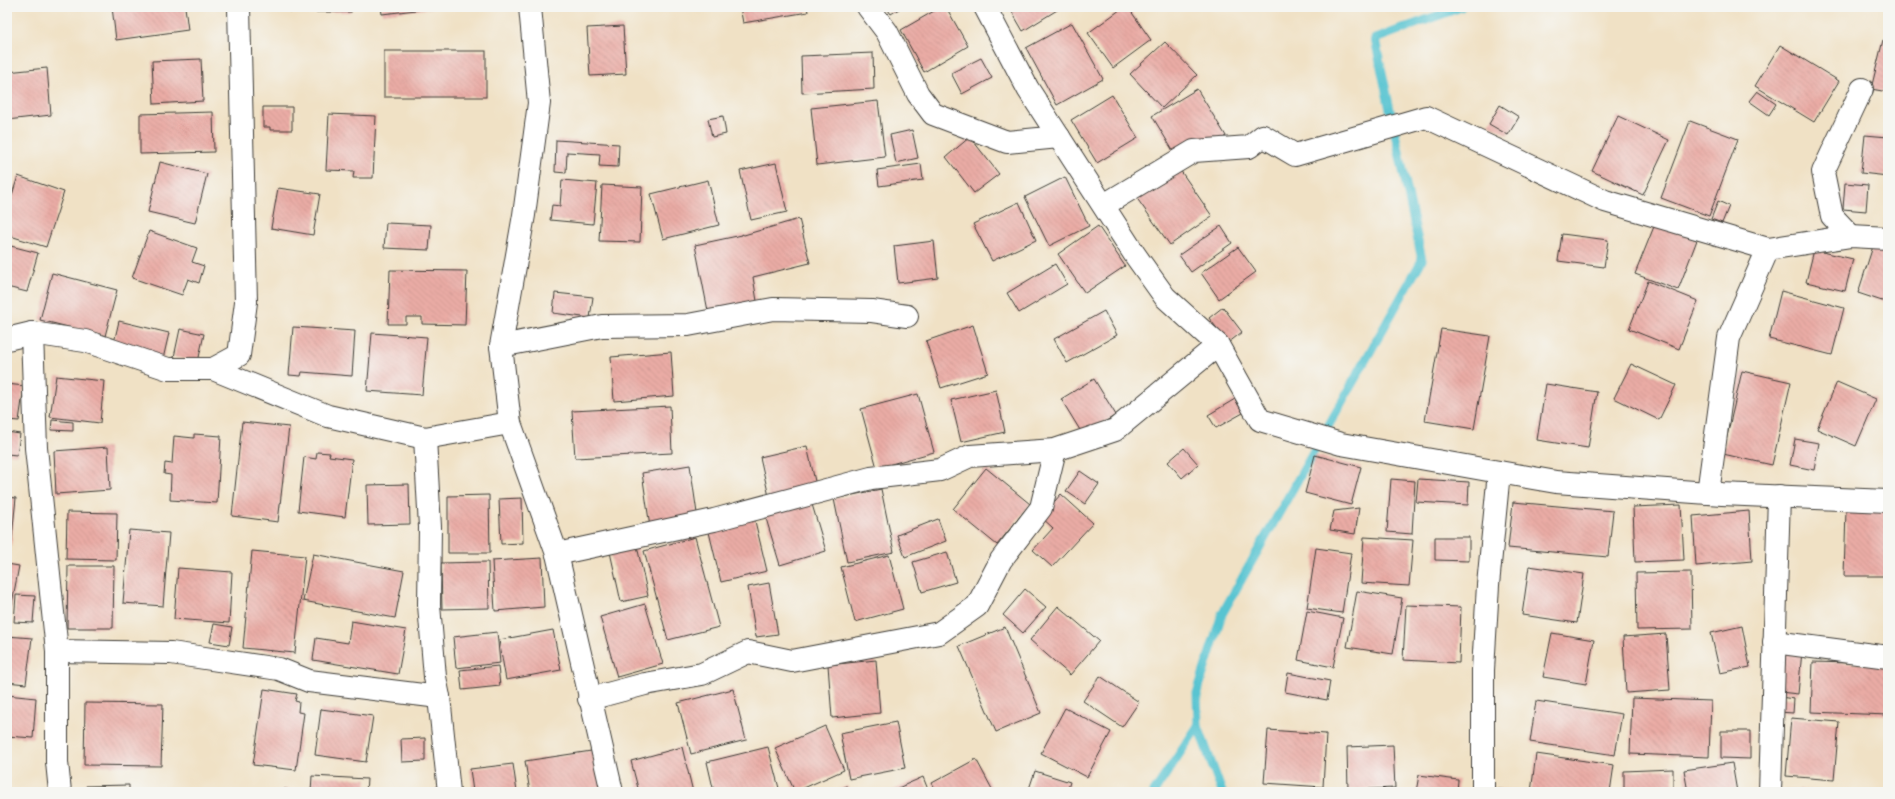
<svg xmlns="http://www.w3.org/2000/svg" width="1895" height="799" font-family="'Balsamiq Sans',sans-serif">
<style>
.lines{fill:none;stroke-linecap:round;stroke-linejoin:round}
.stream{stroke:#58c4d1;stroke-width:9}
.building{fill:url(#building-back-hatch)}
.minor-casing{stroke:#3c3a35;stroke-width:24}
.minor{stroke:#fff;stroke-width:22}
</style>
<defs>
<pattern id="building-back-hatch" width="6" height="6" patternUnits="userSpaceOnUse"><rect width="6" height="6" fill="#eaaca5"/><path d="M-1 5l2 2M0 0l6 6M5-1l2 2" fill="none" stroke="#c8938d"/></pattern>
</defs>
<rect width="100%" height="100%" fill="#f6f6f2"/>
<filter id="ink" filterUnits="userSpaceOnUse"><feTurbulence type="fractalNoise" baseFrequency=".025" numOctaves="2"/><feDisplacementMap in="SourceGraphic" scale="8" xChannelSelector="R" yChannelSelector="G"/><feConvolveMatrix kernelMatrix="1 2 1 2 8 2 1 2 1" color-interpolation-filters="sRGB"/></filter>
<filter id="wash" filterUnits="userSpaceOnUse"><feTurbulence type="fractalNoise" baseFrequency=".012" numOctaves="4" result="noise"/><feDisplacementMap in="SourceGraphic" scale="16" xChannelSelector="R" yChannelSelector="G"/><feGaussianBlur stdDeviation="0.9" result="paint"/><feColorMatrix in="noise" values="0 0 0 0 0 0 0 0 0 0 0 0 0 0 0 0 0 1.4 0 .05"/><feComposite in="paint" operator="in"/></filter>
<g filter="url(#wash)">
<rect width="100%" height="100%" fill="#f0e1c5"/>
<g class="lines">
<g class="stream">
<path d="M1198 726 1222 792"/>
<path d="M1154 792 1198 726 1197 693 1222 614 1422 260 1375 39 1461 7"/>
</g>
</g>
<g id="blocks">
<g class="building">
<path d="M112 7H185L188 30 116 40Z"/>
<rect x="291" y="7" width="60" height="5"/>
<path d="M381 7H433V8L382 14Z"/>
<path d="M740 7H807L808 12 743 23Z"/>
<path d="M886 7H902L891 14Z"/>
<path d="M941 7H946L968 46 924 72 901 30Z"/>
<path d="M1021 7H1062L1023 31 1012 12Z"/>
<path d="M1124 7H1128L1151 40 1113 68 1088 33Z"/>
<path d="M1072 23 1103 79 1057 105 1026 48Z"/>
<path d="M623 26 626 74 590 76 587 28Z"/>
<path d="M1883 40 1888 41V92L1871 89Z"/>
<path d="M1165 42 1197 75 1162 108 1130 74Z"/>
<path d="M1780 45 1839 81 1814 122 1755 86Z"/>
<rect x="384" y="51" width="102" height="46"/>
<path d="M873 53 874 89 802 93 801 56Z"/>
<path d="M981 58 992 78 962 94 951 73Z"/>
<path d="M201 59 203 101 154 104 152 61Z"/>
<path d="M47 68 51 115 7 120V72Z"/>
<path d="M1197 89 1226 136 1181 164 1152 116Z"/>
<path d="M1757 91 1776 104 1769 115 1749 101Z"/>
<path d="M1112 95 1138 138 1097 163 1071 120Z"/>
<path d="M878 101 885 157 817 165 811 108Z"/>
<path d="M1500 105 1519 117 1508 135 1489 124Z"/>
<path d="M263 107H292V130H270V127H263Z"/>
<path d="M213 112 214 152 140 154V114Z"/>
<path d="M329 114 376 116 373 178H353L354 171 326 170Z"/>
<path d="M723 116 726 134 712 137 708 119Z"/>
<path d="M1618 116 1669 140 1643 195 1592 171Z"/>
<path d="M1690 121 1738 139 1709 216 1661 198Z"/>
<path d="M912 130 918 158 896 163 890 135Z"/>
<path d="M1865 135 1888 137V176L1861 173Z"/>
<path d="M970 137 999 174 974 193 946 157Z"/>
<path d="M556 140 619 144 618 167 599 166 600 154 567 152 566 173 555 172Z"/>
<path d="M160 162 207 174 195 223 148 212Z"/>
<path d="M776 163 787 212 751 220 740 171Z"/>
<path d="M921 164 923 180 879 186 877 170Z"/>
<path d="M1178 167 1212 216 1170 245 1136 197Z"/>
<path d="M18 176 64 192 46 247 7 235V197L11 198Z"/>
<path d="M1065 177 1089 226 1049 246 1025 197Z"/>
<path d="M562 180 597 183 593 224 550 220 552 205 560 206Z"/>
<path d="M708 180 719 225 663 239 651 194Z"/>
<path d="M1845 183 1868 185 1866 211 1843 209Z"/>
<path d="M602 185 642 187 640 242 599 241Z"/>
<path d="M278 188 320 194 313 235 271 228Z"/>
<path d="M1718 201 1729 206 1722 223 1711 219Z"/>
<path d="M1019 202 1036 240 992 261 973 224Z"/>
<path d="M799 219 810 263 753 277 757 301 708 311 695 245 742 235V234L744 235Z"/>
<path d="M386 223 431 225 429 250 384 248Z"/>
<path d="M1655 224 1697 240 1678 290 1635 274Z"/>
<path d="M1098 226 1125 266 1085 293 1058 254Z"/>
<path d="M1221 226 1232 243 1191 272 1179 255Z"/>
<path d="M149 231 197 248 192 262 204 266 199 283 188 279 182 295 132 278Z"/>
<path d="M1562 234 1608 240 1604 267 1558 261Z"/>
<path d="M1876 237 1888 241V303L1858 293Z"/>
<path d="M934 241 938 278 898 283 894 246Z"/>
<path d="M7 245 38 253 27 292 7 287Z"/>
<path d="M1238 247 1256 272 1219 299 1201 273Z"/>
<path d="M1814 250 1853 259 1845 291 1806 282Z"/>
<path d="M1055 264 1067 284 1019 313 1007 293Z"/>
<path d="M390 270 467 271 465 325 422 324V317H406V324H388Z"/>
<path d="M52 273 117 290 105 336 40 320Z"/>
<path d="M1648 281 1698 301 1679 349 1629 329Z"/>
<path d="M1781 291 1844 308 1832 355 1769 339Z"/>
<path d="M555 293 593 297 590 318 553 313Z"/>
<path d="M1223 307 1242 332 1228 343 1209 318Z"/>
<path d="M1104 311 1117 335 1067 363 1054 339Z"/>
<path d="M119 321 169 333 163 359 113 347Z"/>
<path d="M973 325 988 373 941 388 926 341Z"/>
<path d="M293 327 355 331 352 376 302 372 301 376 289 375Z"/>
<path d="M180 329 204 334 198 362 174 357Z"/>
<path d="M1441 329 1490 336 1474 429 1425 421Z"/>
<path d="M372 333 427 337 422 395 367 391Z"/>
<path d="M671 352 674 396 614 401 611 357Z"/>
<path d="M1631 364 1676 385 1659 420 1614 398Z"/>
<path d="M1742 371 1791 382 1772 465 1723 454Z"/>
<path d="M56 376 104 381 100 423 50 417Z"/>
<path d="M1094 379 1116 415 1083 435 1061 399Z"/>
<path d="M1837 382 1876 399 1856 446 1817 429Z"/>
<path d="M7 384 24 386 19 421 7 420Z"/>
<path d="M1546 384 1597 392 1588 448 1537 440Z"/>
<path d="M996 390 1005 432 961 442 951 400Z"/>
<path d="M918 394 934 452 877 468 861 409Z"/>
<path d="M1235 399 1243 413 1216 428 1208 415Z"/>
<path d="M670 406 672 453 575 458 572 411Z"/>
<path d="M52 420 73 422V431L51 430Z"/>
<path d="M242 422 289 427 278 522 232 516Z"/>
<path d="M7 432 20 434 17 455 7 454Z"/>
<path d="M194 434 221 436 217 503 170 500 171 475 164 474 165 463 172 464 174 436 194 438Z"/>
<path d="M1795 439 1819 443 1814 470 1790 465Z"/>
<path d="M807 446 817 490 770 501 760 457Z"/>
<path d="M108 447 110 490 56 494 54 451Z"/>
<path d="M1184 448 1198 464 1182 478 1168 462Z"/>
<path d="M317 452 330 453 329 456 352 459 345 517 298 511 304 457 316 459Z"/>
<path d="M1315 455 1361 467 1351 505 1305 493Z"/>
<path d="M690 465 698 520 650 527 642 473Z"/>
<path d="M986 468 1030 504 997 545 953 509Z"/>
<path d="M1080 471 1099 484 1085 504 1066 491Z"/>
<path d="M1391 479 1415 481 1412 534 1387 532Z"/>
<path d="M1418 479 1469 482 1468 505 1416 502Z"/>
<path d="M409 484 410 524 368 525 367 485Z"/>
<path d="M881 489 894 552 847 562 834 499Z"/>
<path d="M1061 494 1093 523 1052 567 1033 550 1053 528 1041 517Z"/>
<path d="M489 495 490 553H448V496Z"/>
<path d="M7 497 16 498 11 547H7Z"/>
<path d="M522 498 523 543 501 544 499 499Z"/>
<path d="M811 501 826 551 780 565 765 515Z"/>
<path d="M1513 502 1613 511 1608 557 1508 548Z"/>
<path d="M1681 505 1684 560 1635 562 1633 507Z"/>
<path d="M1359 508 1355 534 1330 530 1334 511Z"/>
<path d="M1846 510H1888V576H1844Z"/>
<path d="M1749 511 1752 561 1696 566 1693 516Z"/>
<path d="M67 512 117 513 116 560 66 559Z"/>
<path d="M754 517 767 571 721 582 708 528Z"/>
<path d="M938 519 946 541 905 557 897 535Z"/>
<path d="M129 530 169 533 163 606 123 603Z"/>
<path d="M695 537 719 627 668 640 644 551Z"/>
<path d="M1364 537 1413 540 1409 586 1361 583Z"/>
<path d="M1435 537H1469V561L1435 560Z"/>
<path d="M637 546 648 596 621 602 610 552Z"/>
<path d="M1316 548 1351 553 1342 613 1307 608Z"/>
<path d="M252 551 305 556 295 653 243 648Z"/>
<path d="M947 552 956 582 922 592 913 562Z"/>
<path d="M313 554 404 571 395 618 303 601Z"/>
<path d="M889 555 903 609 855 622 841 567Z"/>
<path d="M542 558 544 607 495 611 492 561Z"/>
<path d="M488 562 489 608 442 609 441 563Z"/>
<path d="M7 564 19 566 9 619H7Z"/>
<path d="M68 566H114L113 628H67Z"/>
<path d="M1529 566 1584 574 1577 623 1522 615Z"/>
<path d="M178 568 232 572 229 623 174 619Z"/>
<path d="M1691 572 1692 629 1637 630 1636 573Z"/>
<path d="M769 583 778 634 756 637 748 587Z"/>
<path d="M1025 589 1046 607 1023 633 1003 615Z"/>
<path d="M1357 591 1402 598 1393 654 1347 647Z"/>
<path d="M16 595 35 596 33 623 14 622Z"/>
<path d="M645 604 663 664 617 677 600 617Z"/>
<path d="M1406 605 1461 607 1459 663 1403 660Z"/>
<path d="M1058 606 1099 641 1070 675 1030 640Z"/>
<path d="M1307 611 1343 618 1333 667 1298 660Z"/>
<path d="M351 621 406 630 398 674 313 660 316 638 348 643Z"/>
<path d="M214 624 232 627 229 645 210 642Z"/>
<path d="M1742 626 1750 667 1720 673 1711 633Z"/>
<path d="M1005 627 1041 713 996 732 959 646Z"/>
<path d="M553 630 561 670 506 680 499 640Z"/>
<path d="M497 632 500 663 456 668 453 637Z"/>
<path d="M1552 633 1594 640 1586 684 1543 677Z"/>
<path d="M1666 634 1670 690 1626 693 1623 637Z"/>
<path d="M7 636 32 638 26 684 7 682Z"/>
<path d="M1783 650 1802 651 1798 694 1780 692Z"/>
<path d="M876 660 880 713 832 718 828 665Z"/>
<path d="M1813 662 1888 664V715L1811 712Z"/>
<path d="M498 666 500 686 462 690 460 670Z"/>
<path d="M1288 673 1330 681 1327 700 1285 692Z"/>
<path d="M1100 676 1139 702 1122 727 1083 701Z"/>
<path d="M264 689 297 694 295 701 299 702 298 712 304 713 296 770 253 765Z"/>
<path d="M733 689 746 740 691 754 678 703Z"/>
<path d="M7 695 36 698 33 738 7 736Z"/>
<path d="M1780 697 1794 699 1793 713 1779 712Z"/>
<path d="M1632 698 1711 701 1709 757 1630 754Z"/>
<path d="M1536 701 1622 714 1615 755 1530 742Z"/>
<path d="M85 703 163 704 161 766 84 765Z"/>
<path d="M1065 708 1111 732 1087 777 1041 753Z"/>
<path d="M321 709 373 716 366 762 315 755Z"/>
<path d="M1791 718 1839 722 1834 780 1786 776Z"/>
<path d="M896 722 905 768 849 779 840 733Z"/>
<path d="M825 726 844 770 795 792 775 748Z"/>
<path d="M1268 730 1326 734 1323 787 1264 783Z"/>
<path d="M1721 731H1750V759L1721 758Z"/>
<path d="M425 738V761L402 762 401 739Z"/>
<path d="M1393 745 1395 788 1348 790 1347 747Z"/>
<path d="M682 747 693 792H639L631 761Z"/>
<path d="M768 747 780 792H714L707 762Z"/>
<path d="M598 750 605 792H530L525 761Z"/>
<path d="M1536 754 1614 765 1610 792H1531Z"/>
<path d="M976 759 992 789 987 792H937L932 783Z"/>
<path d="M1732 763 1737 792H1688L1684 770Z"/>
<path d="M513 764 517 792H473L470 769Z"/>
<path d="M1673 769V792H1624V771Z"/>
<path d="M1035 771 1070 782 1067 792H1028Z"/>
<path d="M1419 775 1458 780 1457 792H1416Z"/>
<path d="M312 776 367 779 366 792H311Z"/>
<path d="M923 777 929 792H889Z"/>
<path d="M129 785V792H86V786Z"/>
<path d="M847 786 850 792H833Z"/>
<path d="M284 789 299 791V792H284Z"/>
<path d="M1493 789 1516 790V792H1493Z"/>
<path d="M1785 790 1835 791V792H1785Z"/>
</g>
</g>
</g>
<g filter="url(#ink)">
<use href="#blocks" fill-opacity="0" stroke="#3c3a35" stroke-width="1"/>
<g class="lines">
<defs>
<g id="minor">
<path d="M530 7 539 103 524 215 501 346 510 423 557 554 612 792"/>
<path d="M868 7 887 32 918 94 933 114 1007 142 1059 137"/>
<path d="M985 7 1028 89 1135 255 1165 297 1218 345 1260 420 1341 444 1556 482 1722 494 1888 501"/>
<path d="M1104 205 1194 151 1249 147 1263 136 1295 155 1426 117 1605 201 1768 249 1851 236 1888 238"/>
<path d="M1851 236 1832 216 1823 172 1862 89"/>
<path d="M32 333 36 448 57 651V762L60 792"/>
<path d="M7 339 32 333 85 341 168 369H213L328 416 425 438 510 423"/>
<path d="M501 346 602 326 688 325 773 309 872 311 907 316"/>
<path d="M213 369 239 355 246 302 239 7"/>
<path d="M1708 493 1729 338 1768 249"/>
<path d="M557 554 714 520 871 478 940 470 970 456 1055 450 1115 430 1218 345"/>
<path d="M1774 642 1888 657"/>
<path d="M57 651 171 653 279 669 309 681 439 697 435 677 429 605 430 527 425 438"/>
<path d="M439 697 449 792"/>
<path d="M589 699 645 684 702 674 748 652 792 661 939 633 977 606 1001 560 1041 508 1055 450"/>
<path d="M1483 792V670L1488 585 1499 472"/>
<path d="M1770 792 1779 496"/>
</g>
</defs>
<use href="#minor" class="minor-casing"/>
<use href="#minor" class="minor"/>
</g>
</g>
<rect width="1895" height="799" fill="none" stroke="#f6f6f2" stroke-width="24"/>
</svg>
